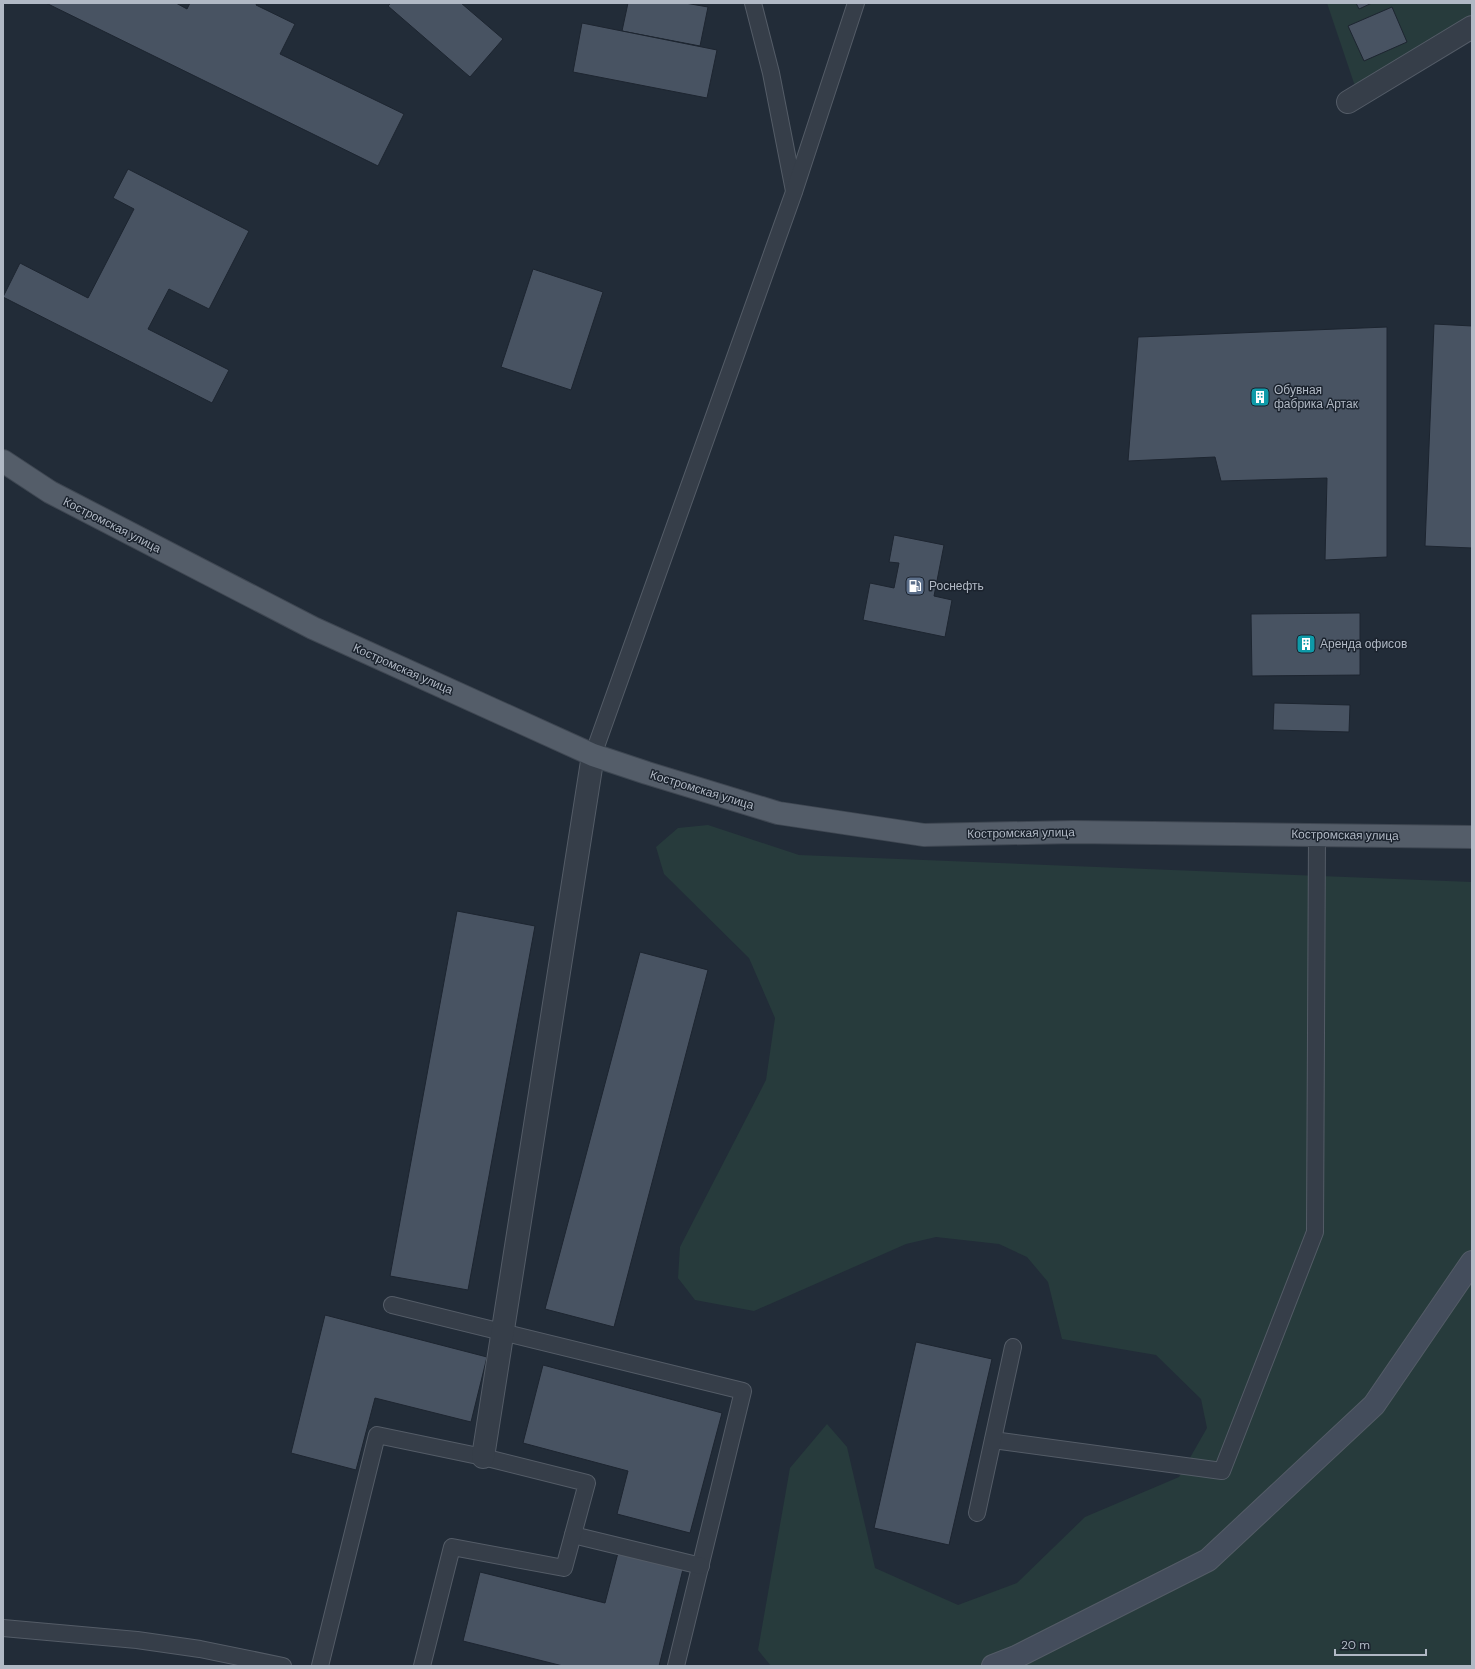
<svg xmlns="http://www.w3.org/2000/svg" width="1475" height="1669" font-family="'DM Sans',sans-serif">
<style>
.green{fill:#273b3c}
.building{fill:#485362;stroke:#1d2530}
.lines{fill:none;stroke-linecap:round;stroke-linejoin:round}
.service-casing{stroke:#545c67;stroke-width:18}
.minor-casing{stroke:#545c67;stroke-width:24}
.secondary-casing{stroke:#545c67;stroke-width:24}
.primary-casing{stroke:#3f4752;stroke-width:24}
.service{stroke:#363e49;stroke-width:16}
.minor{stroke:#363e49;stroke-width:22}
.secondary{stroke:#444d5c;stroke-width:22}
.primary{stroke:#545d69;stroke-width:22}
.labels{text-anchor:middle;stroke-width:3;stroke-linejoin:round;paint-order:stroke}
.poi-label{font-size:12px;fill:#b1b9c5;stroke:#1b232e;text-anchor:start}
.street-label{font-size:12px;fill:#b1b9c5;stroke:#1b232e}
</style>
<rect width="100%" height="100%" fill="#222c38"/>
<g class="green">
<path d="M1327 3H1472V31L1359 98Z"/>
<path d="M708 825 799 855 1472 882V1666H771L758 1650 790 1468 827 1424 847 1447 875 1568 958 1605 1017 1583 1085 1517 1179 1477 1207 1428 1201 1399 1156 1355 1062 1339 1048 1282 1027 1257 999 1244 936 1237 906 1244 754 1311 695 1300 678 1278 680 1247 766 1080 775 1018 749 958 664 874 656 847 678 828Z"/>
</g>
<g class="building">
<path d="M46 3H176L187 9 190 3H257L256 5 295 24 280 54 404 114 378 166Z"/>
<path d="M391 3H461L503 39 470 77 388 6Z"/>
<path d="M628 3H685L708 7 700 46 622 31Z"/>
<path d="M1356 3H1372L1359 9Z"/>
<path d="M1392 7 1407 42 1364 61 1348 26Z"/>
<path d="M582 23 717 50 707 98 573 72Z"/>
<path d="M128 169 249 231 209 309 169 289 148 329 229 370 212 403 3 297 20 263 88 298 134 209 113 198Z"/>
<path d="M533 269 603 292 571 390 501 367Z"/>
<path d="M1434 324 1472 326V548L1425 546Z"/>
<path d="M1387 327V557L1325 560 1327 478 1221 481 1215 457 1128 461 1138 337Z"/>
<path d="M894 535 944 545 934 596 952 600 945 637 863 620 870 583 894 588 899 563 889 562Z"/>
<path d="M1360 613V675L1252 676 1251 614Z"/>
<path d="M1274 703 1350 705 1349 732 1273 730Z"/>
<path d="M457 911 535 926 468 1290 390 1276Z"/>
<path d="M640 952 708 970 614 1327 545 1309Z"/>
<path d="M325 1315 487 1357 471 1422 375 1398 356 1470 291 1453Z"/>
<path d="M916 1342 992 1359 949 1545 874 1528Z"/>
<path d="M543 1365 722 1413 690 1533 617 1514 628 1471 523 1443Z"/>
<path d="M619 1549 684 1565 659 1666H563L463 1641 480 1572 605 1603Z"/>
</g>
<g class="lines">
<defs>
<g id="service">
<path d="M753 3 771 73 794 191"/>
<path d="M593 755 794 192 856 3"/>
<path d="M392 1305 743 1391 676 1666"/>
<path d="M993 1440 1222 1471 1315 1232 1317 835"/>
<path d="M977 1513 1013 1347"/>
<path d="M573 1535 701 1566"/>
<path d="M3 1628 137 1640 200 1649 283 1666"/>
<path d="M320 1666 377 1435 483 1457 587 1483 564 1568 452 1547 422 1666"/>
</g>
<g id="minor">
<path d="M1348 102 1472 27"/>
<path d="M483 1457 593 755"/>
</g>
<path id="secondary" d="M993 1666 1016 1657 1208 1560 1374 1405 1472 1262"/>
<path id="primary" d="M3 461 50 492 313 628 593 755 647 773 778 813 924 835 1074 832 1472 837"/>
</defs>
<use href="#service" class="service-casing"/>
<use href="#minor" class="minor-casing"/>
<use href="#secondary" class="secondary-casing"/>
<use href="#primary" class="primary-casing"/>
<use href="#service" class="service"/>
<use href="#minor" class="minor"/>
<use href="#secondary" class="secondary"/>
<use href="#primary" class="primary"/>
</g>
<defs>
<symbol id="building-square" viewBox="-11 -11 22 22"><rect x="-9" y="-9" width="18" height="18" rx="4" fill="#0f9aa8" stroke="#1b232e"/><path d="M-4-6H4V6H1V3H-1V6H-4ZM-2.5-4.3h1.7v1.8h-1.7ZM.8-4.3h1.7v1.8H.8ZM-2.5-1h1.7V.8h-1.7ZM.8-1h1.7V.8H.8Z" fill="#fff"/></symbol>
<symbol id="fuel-square" viewBox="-11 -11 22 22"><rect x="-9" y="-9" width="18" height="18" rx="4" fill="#5c6f8a" stroke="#1b232e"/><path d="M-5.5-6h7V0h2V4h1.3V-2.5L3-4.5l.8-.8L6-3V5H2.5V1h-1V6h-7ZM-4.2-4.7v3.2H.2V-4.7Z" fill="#fff"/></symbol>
</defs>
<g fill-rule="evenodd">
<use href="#building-square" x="1249" y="386" width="22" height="22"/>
<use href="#fuel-square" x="904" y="575" width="22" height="22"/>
<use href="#building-square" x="1295" y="633" width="22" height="22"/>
</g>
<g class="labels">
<g class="poi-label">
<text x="1274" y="394">Обувная<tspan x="1274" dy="14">фабрика Артак</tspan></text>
<text x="929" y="590">Роснефть</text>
<text x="1320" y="648">Аренда офисов</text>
</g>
<g class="street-label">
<text transform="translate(112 525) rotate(27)" y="4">Костромская улица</text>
<text transform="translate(403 669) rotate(24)" y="4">Костромская улица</text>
<text transform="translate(702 790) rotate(17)" y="4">Костромская улица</text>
<text transform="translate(1021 833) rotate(-1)" y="4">Костромская улица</text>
<text transform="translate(1345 835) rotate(1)" y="4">Костромская улица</text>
</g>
</g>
<rect width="1475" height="1669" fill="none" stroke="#b1b9c5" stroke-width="8"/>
<path d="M1335 1649v6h91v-6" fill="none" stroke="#b1b9c5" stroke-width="2"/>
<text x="1341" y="1649" font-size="12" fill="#b1b9c5" stroke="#1b232e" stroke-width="3" paint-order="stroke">20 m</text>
</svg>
